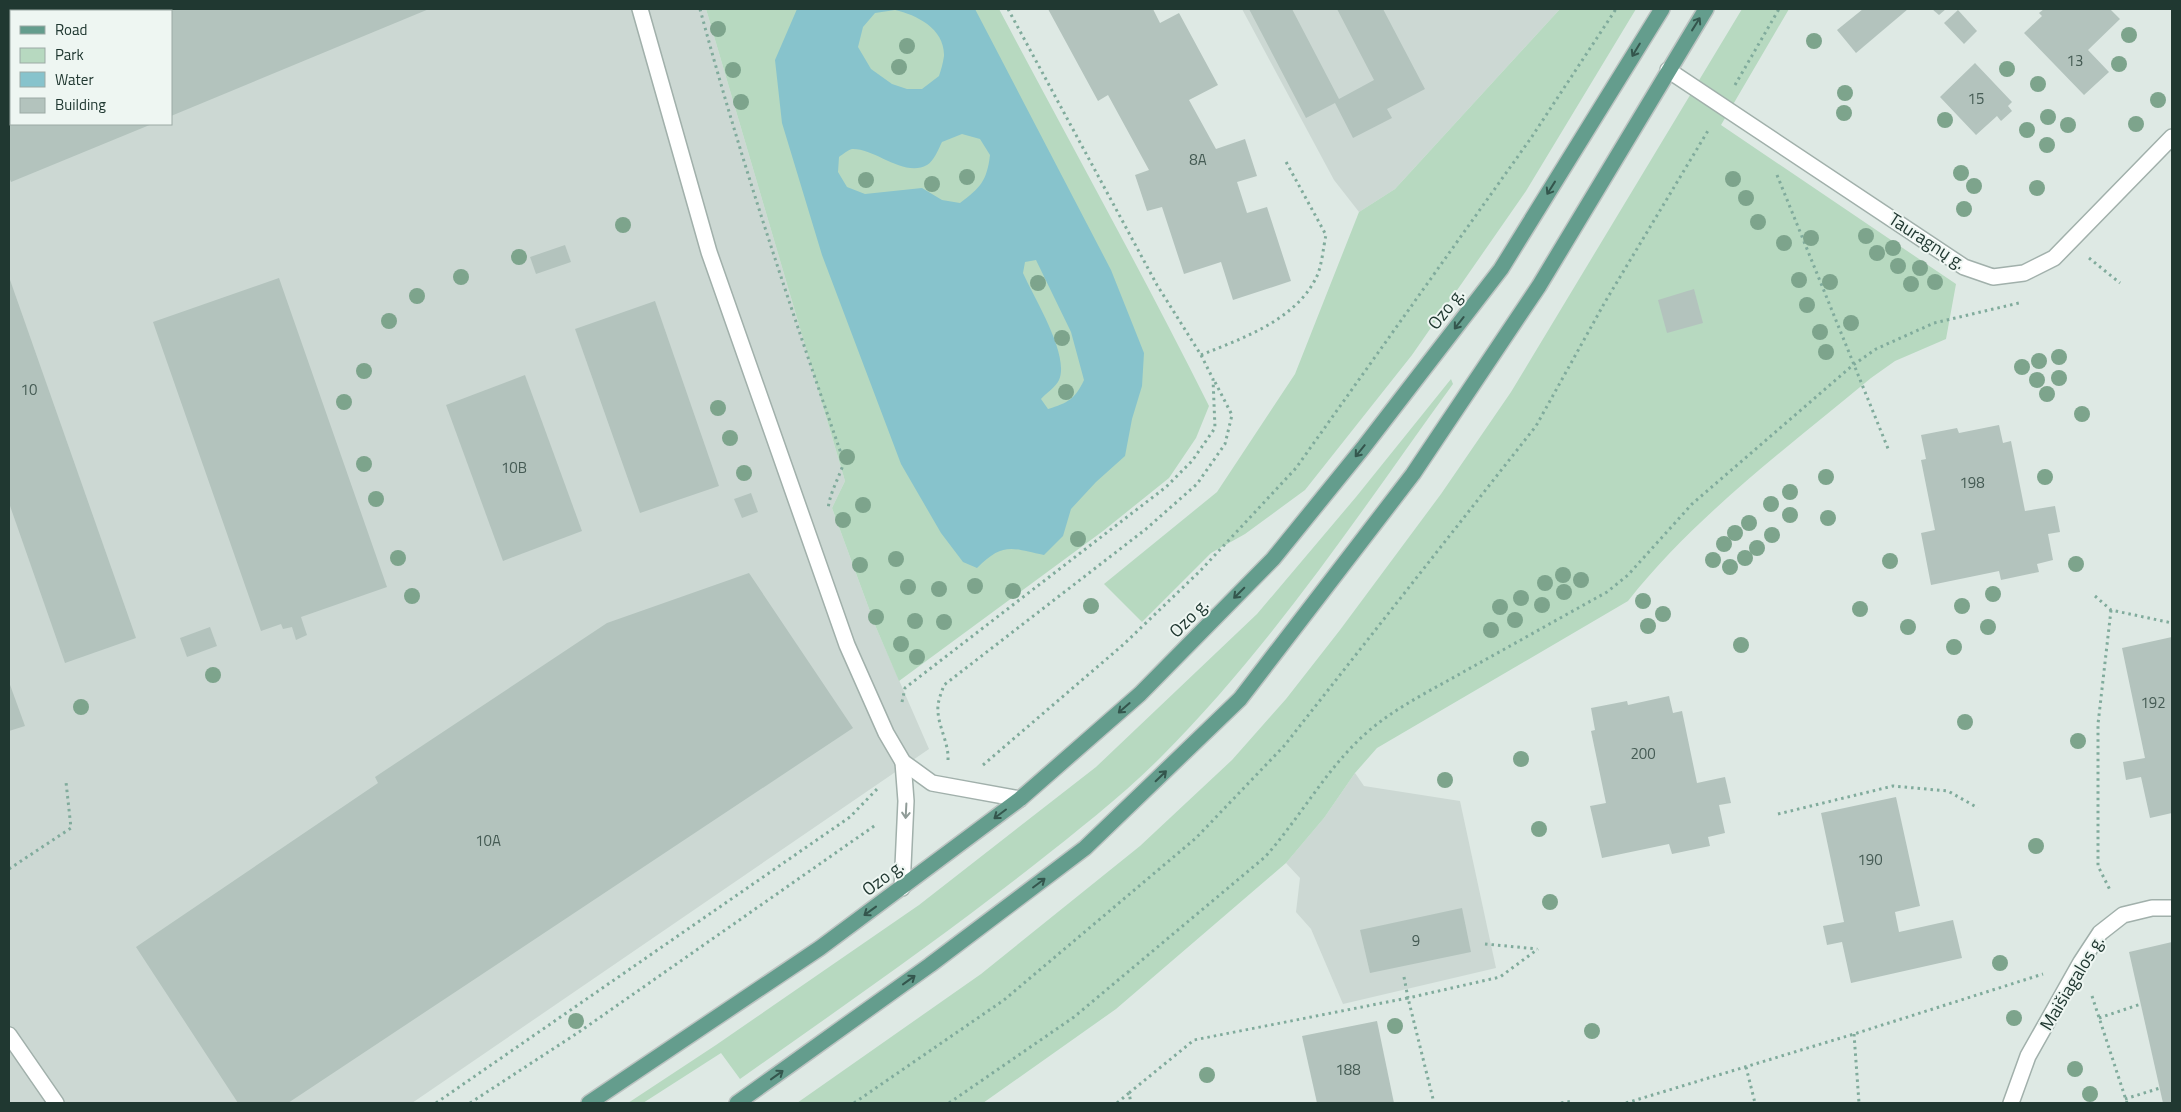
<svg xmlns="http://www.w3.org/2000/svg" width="2181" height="1112" font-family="'Titillium Web',sans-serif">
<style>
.built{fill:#ccd8d3;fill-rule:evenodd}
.green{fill:#b7d9c0}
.water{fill:#87c3cc;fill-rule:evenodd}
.building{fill:#b3c3bd}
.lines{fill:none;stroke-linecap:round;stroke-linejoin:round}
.street-casing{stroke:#a1b0ab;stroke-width:18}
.primary-casing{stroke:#bcc3c1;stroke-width:18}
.path{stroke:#80ab9c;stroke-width:3;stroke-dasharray:2.5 4;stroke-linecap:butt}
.street{stroke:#fff;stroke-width:15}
.primary{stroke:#649d8d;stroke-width:15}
.tree{fill:#7da48c}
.oneway{stroke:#34564d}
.oneway2{stroke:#909c98}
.labels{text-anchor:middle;stroke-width:4;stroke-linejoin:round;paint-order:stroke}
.number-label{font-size:15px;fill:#455b54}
.street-label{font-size:18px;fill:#203831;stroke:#eef6f2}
</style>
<rect width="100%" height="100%" fill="#dee9e4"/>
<g class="built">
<path d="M9 9H706L845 481 832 508 875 625 929 749 412 1103H9ZM11 11H171V124H11Z"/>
<path d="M1242 9H1560L1395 189 1359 212 1334 180Z"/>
<path d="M1355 773 1364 786 1460 801 1496 968 1343 1004 1311 929 1296 912 1300 878 1286 863 1324 818Z"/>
</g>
<g class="green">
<path d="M706 9H999C1069 141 1142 272 1209 406L1196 438 1169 478 1103 531 899 681 875 625 832 508 845 481Z"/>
<path d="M1560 9H1636L1526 191 1412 355 1305 490 1245 534 1211 553 1142 622 1104 584 1217 492 1295 374 1359 212 1395 189Z"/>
<path d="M1742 9H1789L1721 125 1956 284 1946 339 1895 361 1871 378C1787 448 1696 515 1628 601L1377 748 1355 773 1324 818 1286 863 1116 1009 983 1103H797L981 974 1140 846 1232 760 1286 699 1340 630 1441 494 1511 392Z"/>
<path d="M1451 379 1453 384C1361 511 1273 645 1161 757 1122 796 1077 831 1034 865 939 940 839 1009 740 1079L721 1053 643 1103H628L716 1045 919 905 1096 767 1257 614 1356 497Z"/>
</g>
<path class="water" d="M797 9H975L1111 270 1144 353 1142 386 1132 419 1125 456 1096 482 1071 509 1063 536 1044 555C1011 548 1003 542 977 568L963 562 941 533 901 464 822 255 782 123 775 60ZM895 10C917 15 945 29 944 56 943 63 941 70 939 76L922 89H907L892 84 871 69 858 47 863 27 875 13ZM962 134 980 139 990 155C987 181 980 188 960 203L942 200 922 188 865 194 847 187 838 172 839 157C843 154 848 150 852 149 875 148 904 178 927 165 934 161 938 150 942 142ZM1036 260 1071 332 1084 380C1075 399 1068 403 1048 409L1041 399C1046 393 1056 387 1059 380 1070 355 1034 298 1023 273L1025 262Z"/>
<g class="building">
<path d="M148 9H429L171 116V11H142Z"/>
<path d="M1048 9H1153L1160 23 1179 13 1218 85 1189 100 1216 149 1245 139 1257 176 1237 182 1247 213 1267 207 1291 281 1233 300 1221 262 1184 274 1162 207 1147 211 1135 175 1149 170 1108 95 1098 101Z"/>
<path d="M1249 9H1292L1339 99 1374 80 1337 9H1383L1425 89 1387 109 1392 118 1353 138 1335 103 1306 118Z"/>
<path d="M1863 9H1908L1856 53 1837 30Z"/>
<path d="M1932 9H1946L1939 15Z"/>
<path d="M2044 9H2110L2120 19 2088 50 2109 72 2084 95 2024 33 2042 16 2039 13Z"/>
<path d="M1958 10 1977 31 1964 44 1944 23Z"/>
<path d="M1975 63 2012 102 2008 106 2012 111 2001 121 1997 116 1976 135 1940 97Z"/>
<path d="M11 65V124H152L11 182 9 177V66Z"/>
<path d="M565 245 571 262 536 274 530 257Z"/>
<path d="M9 277 136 638 65 663 9 503Z"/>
<path d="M279 278 387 587 301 617 307 635 296 640 292 627 283 629 281 624 261 631 153 322Z"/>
<path d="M1694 289 1703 323 1667 333 1658 300Z"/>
<path d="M655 301 719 486 640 513 575 329Z"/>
<path d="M525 375 582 531 503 561 446 405Z"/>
<path d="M1999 425 2003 443 2011 441 2025 511 2055 506 2060 532 2048 534 2053 560 2037 564 2039 572 2001 580 1999 571 1931 585 1921 533 1935 530 1921 460 1926 459 1921 435 1957 428 1959 433Z"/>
<path d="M751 493 758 512 742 518 734 499Z"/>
<path d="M749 573 853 728 288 1103H238L136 947 378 783 375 777 607 623Z"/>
<path d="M210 627 217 646 187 657 180 638Z"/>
<path d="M2172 637V813L2150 818 2141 777 2126 780 2123 762 2145 758 2122 648Z"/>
<path d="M9 682 25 726 9 731Z"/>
<path d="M1669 696 1673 713 1682 711 1697 783 1725 777 1731 803 1719 805 1725 833 1708 837 1710 846 1672 854 1669 844 1602 858 1590 806 1606 803 1591 731 1595 730 1591 708 1627 701 1628 705Z"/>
<path d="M1896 797 1920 906 1895 912 1899 932 1953 920 1962 958 1851 983 1842 942 1827 945 1823 926 1844 922 1821 813Z"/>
<path d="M1462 908 1471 952 1370 973 1360 930Z"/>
<path d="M2172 942V1103H2163L2129 952Z"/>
<path d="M1377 1021 1394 1103H1317L1302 1036Z"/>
</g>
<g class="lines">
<defs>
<g id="street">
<path d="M640 9 709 252 847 645 886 733 903 762 932 783 1020 799"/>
<path d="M1668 70 1964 267 1993 277 2024 273 2054 258 2172 137"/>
<path d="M902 888 906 801 903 762"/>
<path d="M9 1035 56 1103"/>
<path d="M2011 1103 2028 1056 2081 962 2100 933 2123 915 2152 908H2172"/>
</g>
<g id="primary">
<path d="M589 1103 820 948 1020 799 1140 694 1273 559 1363 448 1501 269 1662 9"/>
<path d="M737 1103 930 965 1085 848 1240 699 1413 474 1539 286 1706 9"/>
</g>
</defs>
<use href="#street" class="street-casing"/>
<use href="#primary" class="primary-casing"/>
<g class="path">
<path d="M700 9C741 162 792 312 844 462 839 478 830 492 828 509"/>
<path d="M1735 85 1779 9"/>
<path d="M1777 175 1889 451"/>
<path d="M2089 258 2120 283"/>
<path d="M1201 355C1243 338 1293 321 1315 280 1322 268 1323 248 1326 235L1285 160"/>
<path d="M2095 596 2111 610 2172 623"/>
<path d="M2111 610 2098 724V866L2111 892"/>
<path d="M902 702 905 688 1166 487 1192 461 1215 428 1213 379 1201 355 1157 285 1008 9"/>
<path d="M948 760C949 744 939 728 938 712 937 702 941 694 944 685L1146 529 1197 484 1225 444 1232 415 1215 382"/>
<path d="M983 765 1124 644 1201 570 1296 468 1531 138 1616 9"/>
<path d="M1778 814 1893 786 1948 791 1978 808"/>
<path d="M9 869 71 828 66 782"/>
<path d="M1485 944 1537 949"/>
<path d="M1404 977 1408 998 1500 977 1538 949"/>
<path d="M2092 996 2127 1103"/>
<path d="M2099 1018 2141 1004"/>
<path d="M1854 1034 1859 1103"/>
<path d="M1746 1067 1755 1103"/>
<path d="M1129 1093 1194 1040 1408 998 1434 1103"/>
<path d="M2125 1099 2160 1088"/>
<path d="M436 1103 850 817 879 787"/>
<path d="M470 1103 579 1032 877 824"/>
<path d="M854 1103 1004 1000 1196 838 1284 746 1536 426 1605 302 1709 129"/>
<path d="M949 1103 1074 1017 1265 857C1299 819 1325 771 1363 736 1392 709 1430 691 1465 671 1512 645 1560 618 1607 592L1628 575 1692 504 1853 365 1876 349 1934 323 2019 303"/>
<path d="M1117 1103 1129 1093 1131 1103"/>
<path d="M1561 1103 1573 1101"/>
<path d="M1626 1103 1854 1034 2043 974"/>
</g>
<use href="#street" class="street"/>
<use href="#primary" class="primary"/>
</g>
<g class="tree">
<circle cx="718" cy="29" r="8"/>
<circle cx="2129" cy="35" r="8"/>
<circle cx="1814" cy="41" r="8"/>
<circle cx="907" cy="46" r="8"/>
<circle cx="2119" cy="64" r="8"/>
<circle cx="899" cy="67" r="8"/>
<circle cx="2007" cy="69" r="8"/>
<circle cx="733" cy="70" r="8"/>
<circle cx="2038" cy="84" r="8"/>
<circle cx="1845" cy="93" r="8"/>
<circle cx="2158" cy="100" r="8"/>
<circle cx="741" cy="102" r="8"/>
<circle cx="1844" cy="113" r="8"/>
<circle cx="2048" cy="117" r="8"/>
<circle cx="1945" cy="120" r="8"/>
<circle cx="2136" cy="124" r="8"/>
<circle cx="2068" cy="125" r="8"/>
<circle cx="2027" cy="130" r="8"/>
<circle cx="2047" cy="145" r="8"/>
<circle cx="1961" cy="173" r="8"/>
<circle cx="967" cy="177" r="8"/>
<circle cx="1733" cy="179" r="8"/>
<circle cx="866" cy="180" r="8"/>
<circle cx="932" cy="184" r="8"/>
<circle cx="1974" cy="186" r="8"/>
<circle cx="2037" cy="188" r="8"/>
<circle cx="1746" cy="198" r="8"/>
<circle cx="1964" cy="209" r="8"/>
<circle cx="1758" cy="222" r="8"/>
<circle cx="623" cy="225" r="8"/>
<circle cx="1866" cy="236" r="8"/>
<circle cx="1811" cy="238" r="8"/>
<circle cx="1784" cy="243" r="8"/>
<circle cx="1893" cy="248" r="8"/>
<circle cx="1877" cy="253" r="8"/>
<circle cx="519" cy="257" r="8"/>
<circle cx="1898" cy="266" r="8"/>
<circle cx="1920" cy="268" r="8"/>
<circle cx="461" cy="277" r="8"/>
<circle cx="1799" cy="280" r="8"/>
<circle cx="1830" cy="282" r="8"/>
<circle cx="1935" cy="282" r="8"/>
<circle cx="1038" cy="283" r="8"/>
<circle cx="1911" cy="284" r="8"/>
<circle cx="417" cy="296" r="8"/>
<circle cx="1807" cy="305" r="8"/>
<circle cx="389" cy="321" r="8"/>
<circle cx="1851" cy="323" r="8"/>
<circle cx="1820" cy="332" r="8"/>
<circle cx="1062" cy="338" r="8"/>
<circle cx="1826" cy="352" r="8"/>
<circle cx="2059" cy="357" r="8"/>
<circle cx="2039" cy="361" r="8"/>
<circle cx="2022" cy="367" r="8"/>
<circle cx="364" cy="371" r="8"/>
<circle cx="2059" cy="378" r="8"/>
<circle cx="2037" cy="380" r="8"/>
<circle cx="1066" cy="392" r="8"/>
<circle cx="2047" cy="394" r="8"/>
<circle cx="344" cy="402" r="8"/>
<circle cx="718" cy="408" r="8"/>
<circle cx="2082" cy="414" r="8"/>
<circle cx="730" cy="438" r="8"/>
<circle cx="847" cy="457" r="8"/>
<circle cx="364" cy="464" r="8"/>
<circle cx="744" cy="473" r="8"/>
<circle cx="1826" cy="477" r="8"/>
<circle cx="2045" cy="477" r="8"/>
<circle cx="1790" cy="492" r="8"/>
<circle cx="376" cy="499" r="8"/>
<circle cx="1771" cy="504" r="8"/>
<circle cx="863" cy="505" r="8"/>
<circle cx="1790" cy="515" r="8"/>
<circle cx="1828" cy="518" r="8"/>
<circle cx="843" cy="520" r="8"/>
<circle cx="1749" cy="523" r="8"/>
<circle cx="1735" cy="533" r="8"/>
<circle cx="1772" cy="535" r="8"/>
<circle cx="1078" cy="539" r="8"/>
<circle cx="1724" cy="544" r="8"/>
<circle cx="1757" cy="548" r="8"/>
<circle cx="398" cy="558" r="8"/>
<circle cx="1745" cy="558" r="8"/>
<circle cx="896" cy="559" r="8"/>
<circle cx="1713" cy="560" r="8"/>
<circle cx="1890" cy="561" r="8"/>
<circle cx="2076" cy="564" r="8"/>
<circle cx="860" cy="565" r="8"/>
<circle cx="1730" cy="567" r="8"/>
<circle cx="1563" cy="575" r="8"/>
<circle cx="1581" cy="580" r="8"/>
<circle cx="1545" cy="583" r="8"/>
<circle cx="975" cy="586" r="8"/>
<circle cx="908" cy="587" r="8"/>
<circle cx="939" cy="589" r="8"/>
<circle cx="1013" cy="591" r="8"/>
<circle cx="1564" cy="592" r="8"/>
<circle cx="1993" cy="594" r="8"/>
<circle cx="412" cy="596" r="8"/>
<circle cx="1521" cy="598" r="8"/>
<circle cx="1643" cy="601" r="8"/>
<circle cx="1542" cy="605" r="8"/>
<circle cx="1091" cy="606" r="8"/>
<circle cx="1962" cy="606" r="8"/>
<circle cx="1500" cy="607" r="8"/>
<circle cx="1860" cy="609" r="8"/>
<circle cx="1663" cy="614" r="8"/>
<circle cx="876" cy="617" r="8"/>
<circle cx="1515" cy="620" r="8"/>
<circle cx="915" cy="621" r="8"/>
<circle cx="944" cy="622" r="8"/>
<circle cx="1648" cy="626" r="8"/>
<circle cx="1908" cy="627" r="8"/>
<circle cx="1988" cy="627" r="8"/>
<circle cx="1491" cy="630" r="8"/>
<circle cx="901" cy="644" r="8"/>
<circle cx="1741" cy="645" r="8"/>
<circle cx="1954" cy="647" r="8"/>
<circle cx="917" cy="657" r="8"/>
<circle cx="213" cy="675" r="8"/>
<circle cx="81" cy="707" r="8"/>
<circle cx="1965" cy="722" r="8"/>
<circle cx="2078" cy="741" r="8"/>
<circle cx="1521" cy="759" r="8"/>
<circle cx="1445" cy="780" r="8"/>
<circle cx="1539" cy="829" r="8"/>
<circle cx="2036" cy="846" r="8"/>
<circle cx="1550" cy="902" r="8"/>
<circle cx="2000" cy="963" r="8"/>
<circle cx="2014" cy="1018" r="8"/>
<circle cx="576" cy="1021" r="8"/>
<circle cx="1395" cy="1026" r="8"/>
<circle cx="1592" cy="1031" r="8"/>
<circle cx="2075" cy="1069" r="8"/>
<circle cx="1207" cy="1075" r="8"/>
<circle cx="2090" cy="1094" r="8"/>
</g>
<defs><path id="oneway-shaft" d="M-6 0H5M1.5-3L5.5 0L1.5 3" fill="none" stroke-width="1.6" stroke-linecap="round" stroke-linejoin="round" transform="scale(1.25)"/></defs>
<g class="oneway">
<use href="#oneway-shaft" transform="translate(1696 24) rotate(-58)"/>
<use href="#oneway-shaft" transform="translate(1636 50) rotate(121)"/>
<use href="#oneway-shaft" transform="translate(1551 188) rotate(122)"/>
<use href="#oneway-shaft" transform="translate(1459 323) rotate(128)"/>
<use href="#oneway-shaft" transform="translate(1360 451) rotate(129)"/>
<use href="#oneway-shaft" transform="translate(1239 593) rotate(135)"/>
<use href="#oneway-shaft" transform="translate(1124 708) rotate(139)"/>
<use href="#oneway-shaft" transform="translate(1161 776) rotate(-44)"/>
<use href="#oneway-shaft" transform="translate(1000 814) rotate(143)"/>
<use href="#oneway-shaft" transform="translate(1039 883) rotate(-37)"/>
<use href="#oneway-shaft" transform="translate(870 911) rotate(144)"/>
<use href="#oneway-shaft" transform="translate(909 980) rotate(-36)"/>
<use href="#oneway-shaft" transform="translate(777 1075) rotate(-36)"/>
</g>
<use class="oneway2" href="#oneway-shaft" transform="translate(906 811) rotate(93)"/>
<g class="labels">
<g class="number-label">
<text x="2075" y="66">13</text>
<text x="1976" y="104">15</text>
<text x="1198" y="165">8A</text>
<text x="29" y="395">10</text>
<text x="514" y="473">10B</text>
<text x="1972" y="488">198</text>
<text x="2153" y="708">192</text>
<text x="1643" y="759">200</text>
<text x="488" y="846">10A</text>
<text x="1870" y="865">190</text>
<text x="1416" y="946">9</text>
<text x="1348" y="1075">188</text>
</g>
<g class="street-label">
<text transform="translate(1927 241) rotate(33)" y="6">Tauragnų g.</text>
<text transform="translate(1446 309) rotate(-52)" y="6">Ozo g.</text>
<text transform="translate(1189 618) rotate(-45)" y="6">Ozo g.</text>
<text transform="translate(883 878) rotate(-37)" y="6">Ozo g.</text>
<text transform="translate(2072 983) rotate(-59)" y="6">Maišiagalos g.</text>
</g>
</g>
<rect width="2181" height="1112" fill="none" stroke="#203831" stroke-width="20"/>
<rect x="10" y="10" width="162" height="115" fill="#eef6f2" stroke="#9caaa5"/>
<rect x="20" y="26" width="25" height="8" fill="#649d8d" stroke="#9caaa5"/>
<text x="55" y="35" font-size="15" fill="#203831">Road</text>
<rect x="20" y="48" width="25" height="15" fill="#b7d9c0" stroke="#9caaa5"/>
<text x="55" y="60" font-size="15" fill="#203831">Park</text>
<rect x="20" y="72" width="25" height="15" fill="#87c3cc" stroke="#9caaa5"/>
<text x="55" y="85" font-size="15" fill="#203831">Water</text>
<rect x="20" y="98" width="25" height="15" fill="#b3c3bd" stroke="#9caaa5"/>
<text x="55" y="110" font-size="15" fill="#203831">Building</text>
</svg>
